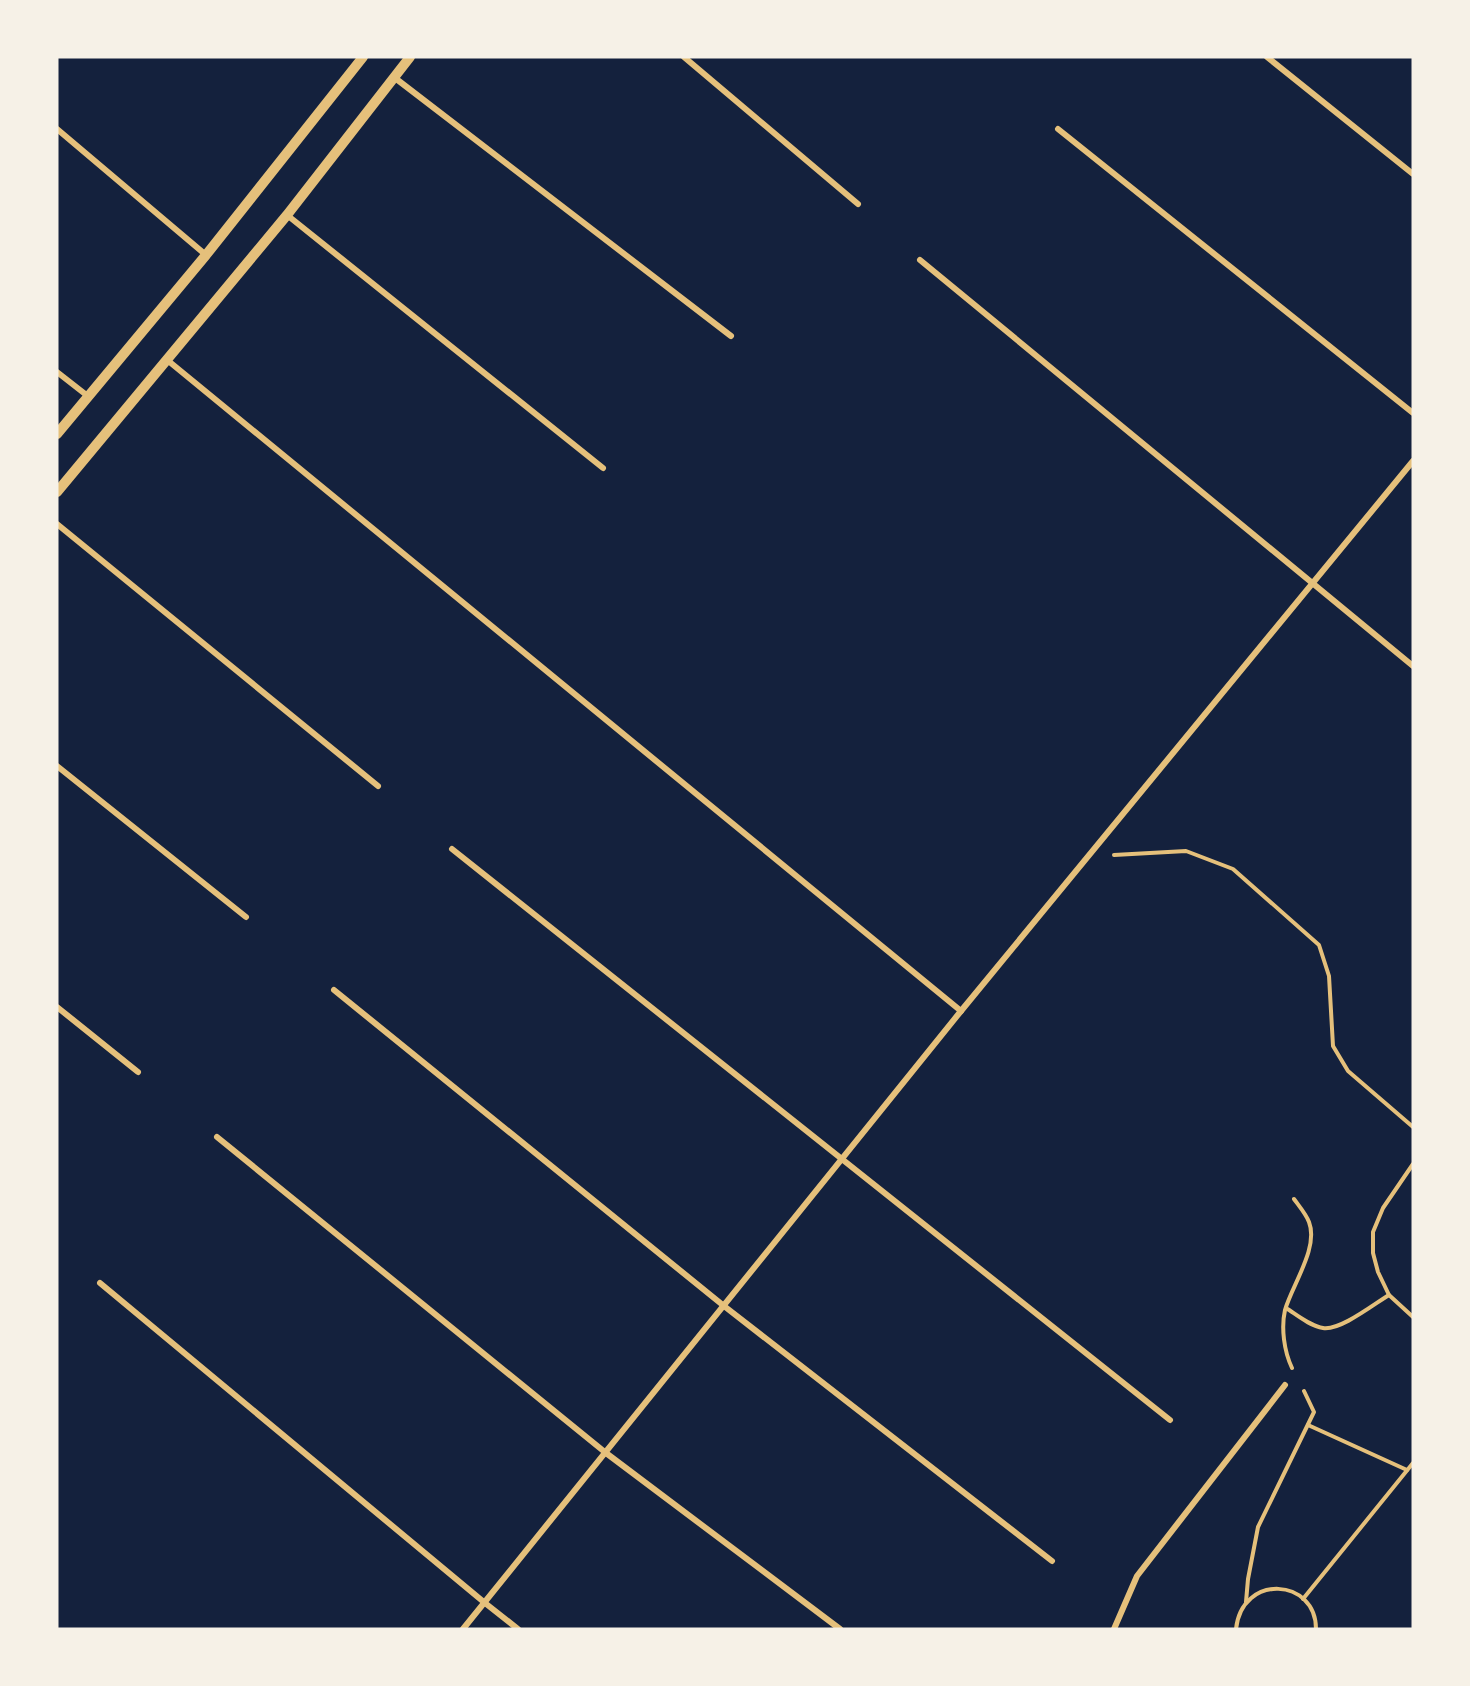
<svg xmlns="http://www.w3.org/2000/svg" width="1470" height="1686" font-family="Ubuntu,sans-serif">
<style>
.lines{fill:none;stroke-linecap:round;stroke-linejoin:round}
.path{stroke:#e5c07b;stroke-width:4}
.minor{stroke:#e5c07b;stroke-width:6}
.tertiary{stroke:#e5c07b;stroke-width:10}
</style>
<rect width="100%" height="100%" fill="#14213d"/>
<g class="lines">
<g class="path">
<path d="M1114 855 1186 851 1233 869 1319 945 1329 976 1333 1046 1348 1071 1413 1127"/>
<path d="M1413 1164 1383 1208 1373 1232V1253L1378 1272 1389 1295 1413 1317"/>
<path d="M1286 1308C1297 1315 1310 1326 1323 1328 1340 1331 1374 1304 1389 1295"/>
<path d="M1292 1368C1284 1351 1281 1328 1285 1310 1292 1285 1319 1248 1309 1222 1306 1214 1299 1206 1294 1199"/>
<path d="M1308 1425 1407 1470"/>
<path d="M1303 1599 1413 1463"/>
<path d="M1246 1602 1248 1579 1258 1527 1314 1412 1304 1391"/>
<path d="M1236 1629C1242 1573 1316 1578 1316 1629"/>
</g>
<g class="minor">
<path d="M684 57 858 204"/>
<path d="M1267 57 1413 174"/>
<path d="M395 78 731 336"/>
<path d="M57 129 206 255"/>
<path d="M1058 129 1413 413"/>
<path d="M287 215 603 468"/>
<path d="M920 260 1413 666"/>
<path d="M166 359 961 1011"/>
<path d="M57 372 89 397"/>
<path d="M57 524 378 786"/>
<path d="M57 766 246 917"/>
<path d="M452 849 1170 1420"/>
<path d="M334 990 724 1306 1052 1561"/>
<path d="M57 1007 138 1072"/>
<path d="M217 1137 606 1453 840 1629"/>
<path d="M100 1283 485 1603 518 1629"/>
<path d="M463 1629 961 1011 1413 461"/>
<path d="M1114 1629 1137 1576 1285 1385"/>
</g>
<g class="tertiary">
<path d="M57 434 206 255 363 57"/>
<path d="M57 492 287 215 410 57"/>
</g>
</g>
<rect width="1470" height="1686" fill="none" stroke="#f6f1e7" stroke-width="117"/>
</svg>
